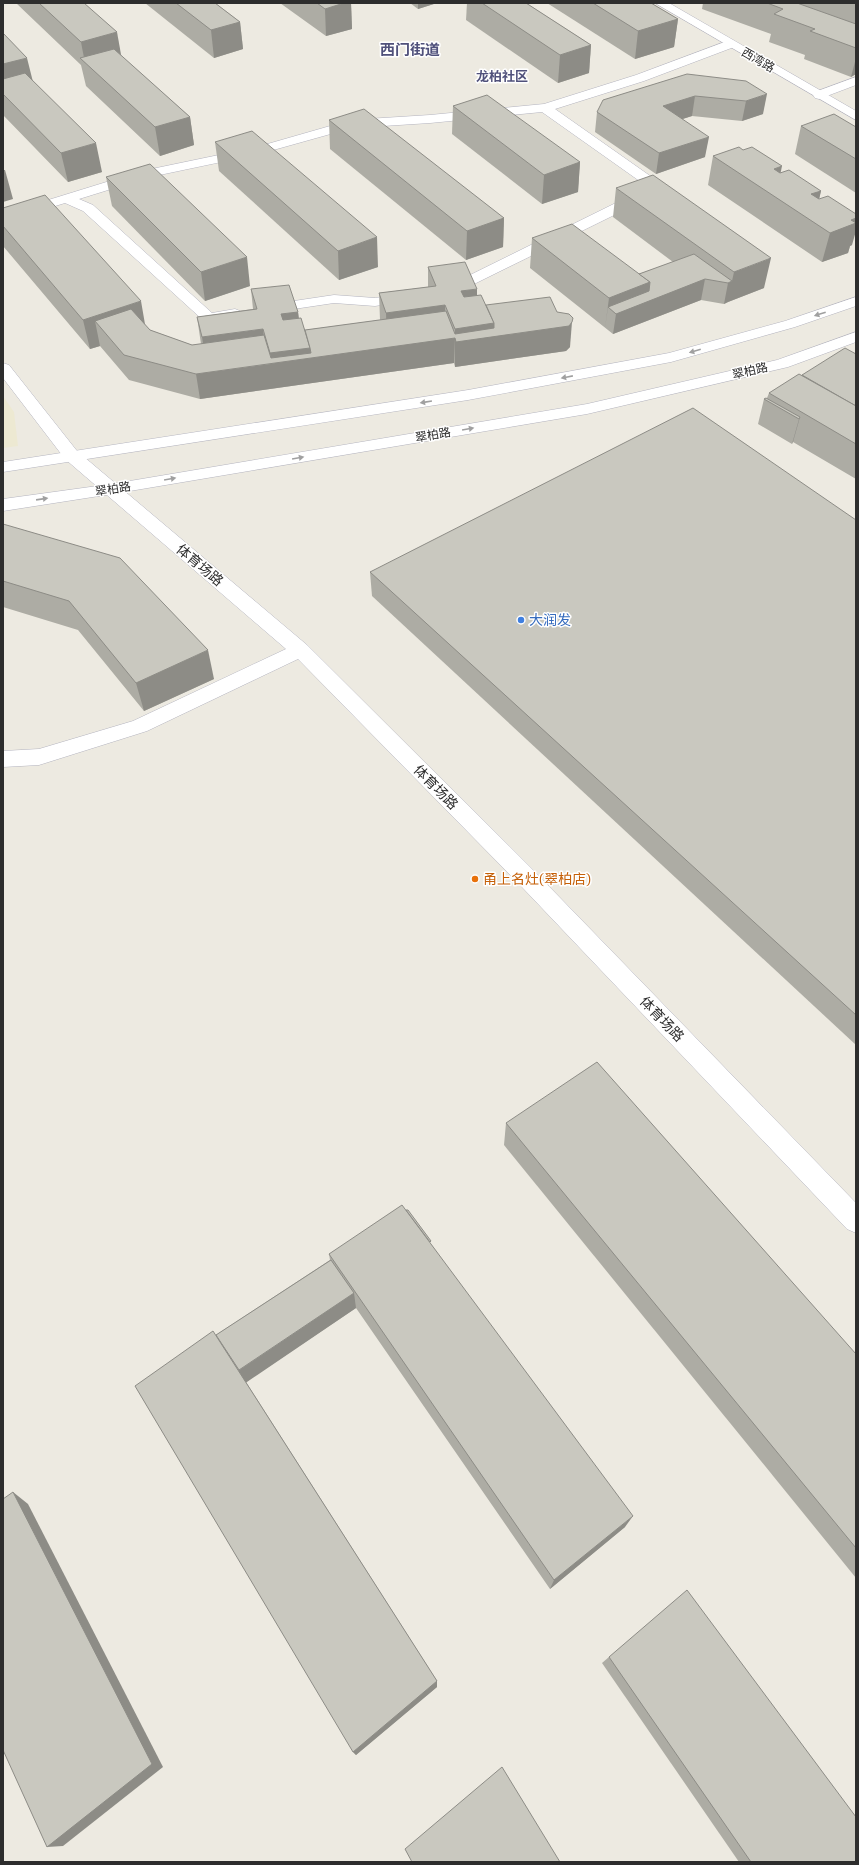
<svg xmlns="http://www.w3.org/2000/svg" width="859" height="1865" font-family="'Exo 2','Noto Sans SC',sans-serif">
<style>
.education{fill:#ede9d2}
.lines{fill:none;stroke-linecap:round;stroke-linejoin:round}
.lane-casing{stroke:#b4b4bf;stroke-width:1}
.street-casing{stroke:#b4b4bf;stroke-width:1}
.secondary-casing{stroke:#b4b4bf;stroke-width:1}
.lane{fill:#fff;fill-rule:evenodd}
.street{fill:#fff;fill-rule:evenodd}
.secondary{fill:#fff;fill-rule:evenodd}
.wall{fill:#adaca4}
.shaded-wall{fill:#8d8c86}
.building{fill:#c9c8bf;stroke:#8d8c86}
.oneway{fill:#a0a0a0}
.shop-dot{fill:#3f7fe0;stroke:#fff;stroke-width:1.5}
.food-dot{fill:#e8710a;stroke:#fff;stroke-width:1.5}
.labels{text-anchor:middle;stroke-width:3;stroke-linejoin:round;paint-order:stroke}
.far-street-label{font-size:12px;fill:#2d2d2d;stroke:#fff}
.far-quarter-label{font-size:13px;font-weight:bold;fill:#50517b;stroke:#fff}
.street-label{font-size:14px;fill:#2d2d2d;stroke:#fff}
.shop-label{font-size:14px;fill:#366cbe;stroke:#fff;text-anchor:start}
.food-label{font-size:14px;fill:#c56008;stroke:#fff;text-anchor:start}
.far-district-label{font-size:15px;font-weight:bold;fill:#50517b;stroke:#fff}
</style>
<rect width="100%" height="100%" fill="#edeae1"/>
<path class="education" d="M3 396 14 412 18 446 3 448Z"/>
<g class="lines">
<defs>
<g id="lane">
<path d="M730 40 736 44 734 47 644 81 555 109 663 185 665 188 663 191 468 287 444 293 439 292 437 289 439 286 458 281 648 187 542 112 430 123 352 128 259 154 150 177 79 199 93 205 212 313 235 309 240 311 243 314 240 317 209 323 204 321 83 211 65 203 3 222V214L142 171 257 147 351 120 430 115 544 104 636 75Z"/>
<path d="M856 77V85L819 99 815 98 813 95 815 92Z"/>
<path d="M409 293 414 294 416 297 414 300 375 306 334 303 267 313 262 312 260 309 262 306 267 305 334 295 375 298Z"/>
</g>
<g id="street">
<path d="M655 3H669L856 111V120Z"/>
<path d="M3 363 9 365 77 451 307 645 536 873 856 1203V1233L847 1229 520 885 298 659 147 731 39 765 3 767V751L39 749 133 721 286 649 65 459 3 378Z"/>
</g>
<g id="secondary">
<path d="M856 297V306L795 327 671 362 468 400 3 472V462L468 390 669 353 785 321Z"/>
<path d="M856 332V342L788 367 587 414 112 494 3 511V499L112 484 587 404 777 360Z"/>
</g>
</defs>
<use href="#lane" class="lane-casing"/>
<use href="#street" class="street-casing"/>
<use href="#secondary" class="secondary-casing"/>
<use href="#lane" class="lane"/>
<use href="#street" class="street"/>
<use href="#secondary" class="secondary"/>
</g>
<g class="wall">
<path d="M16 3H84L121 56 190 117 194 145 160 156 86 86 81 65Z"/>
<path d="M145 3H215L240 22 243 49 214 58Z"/>
<path d="M280 3H351L352 29 326 36Z"/>
<path d="M410 3H437L418 9Z"/>
<path d="M467 3H526L591 45 589 73 558 83 466 20Z"/>
<path d="M547 3H651L678 19 674 47 635 59Z"/>
<path d="M703 3H856V74L851 77 804 59 805 55 769 42 771 34 702 9Z"/>
<path d="M3 33 33 81 102 172 68 182 3 115Z"/>
<path d="M746 81 763 114 742 121 692 116 682 119 705 157 656 174 595 132 597 112Z"/>
<path d="M453 106 580 162 578 192 542 204 452 134Z"/>
<path d="M329 120 504 218 503 247 466 260 330 149Z"/>
<path d="M801 126 856 127V193L795 154Z"/>
<path d="M215 142 378 267 339 280 219 171Z"/>
<path d="M713 156 781 173 821 191 819 199 852 245 850 246 848 253 822 262 708 185Z"/>
<path d="M106 177 250 286 205 301 112 206Z"/>
<path d="M616 188 764 288 728 302 724 304 701 300 613 334 530 268 532 238 639 274 673 262 613 217Z"/>
<path d="M3 208 145 326 150 330 192 345 201 344 197 317 253 309 251 289 298 312 299 318 305 330 380 320 379 293 428 287V267L477 295 486 305 570 347 566 351 455 367 454 363 200 399 129 380 100 346 90 349 3 246Z"/>
<path d="M856 354V479L793 442 792 444 758 424 764 399 767 398 769 393 802 375Z"/>
<path d="M856 520V1045L372 596 370 572Z"/>
<path d="M3 524 214 679 144 711 78 630 3 607Z"/>
<path d="M506 1123 856 1354V1578L504 1145Z"/>
<path d="M431 1244 625 1527 550 1589 356 1308 246 1382 437 1681V1687L356 1755 353 1752 216 1335 330 1260 329 1254Z"/>
<path d="M609 1657 856 1862H739L602 1663Z"/>
</g>
<g class="shaded-wall">
<path d="M344 3H351L352 29 326 36 325 9Z"/>
<path d="M418 3H437L418 9Z"/>
<path d="M678 19 674 47 635 59 638 31Z"/>
<path d="M240 22 243 49 214 58 211 30Z"/>
<path d="M117 32 122 60 85 63 81 42Z"/>
<path d="M591 45 589 73 558 83 560 55Z"/>
<path d="M27 58 34 86 3 94V64Z"/>
<path d="M856 58V74L851 77Z"/>
<path d="M767 94 763 114 742 121 746 101Z"/>
<path d="M695 96 692 116 661 126 663 106Z"/>
<path d="M190 117 194 145 160 156 155 127Z"/>
<path d="M709 137 705 157 656 174 659 153Z"/>
<path d="M96 143 102 172 68 182 61 153Z"/>
<path d="M580 162 578 192 542 204 544 175Z"/>
<path d="M782 166 776 195 774 169Z"/>
<path d="M3 170H5L13 199 3 202Z"/>
<path d="M821 191 814 220 811 194Z"/>
<path d="M504 218 503 247 466 260 467 231Z"/>
<path d="M856 218V231L852 245 850 246 848 253 822 262 830 233 851 220Z"/>
<path d="M377 237 378 267 339 280 338 251Z"/>
<path d="M247 257 250 286 205 301 201 272Z"/>
<path d="M771 258 764 288 728 302 724 304 728 283 732 281 734 272Z"/>
<path d="M705 279 701 300 613 334 616 314 608 307 605 328 609 298 650 282Z"/>
<path d="M477 289V318L460 321 461 291Z"/>
<path d="M141 301 146 330 95 321 100 346 90 349 83 320Z"/>
<path d="M445 305V335L387 343 386 313Z"/>
<path d="M298 312 301 342 284 344 281 314Z"/>
<path d="M572 322 570 347 566 351 455 367V329L494 323Z"/>
<path d="M263 329 266 359 207 367 202 337Z"/>
<path d="M455 338 454 363 200 399 196 374 271 364 270 353 310 348Z"/>
<path d="M800 417 793 442 792 444 799 419Z"/>
<path d="M208 650 214 679 144 711 136 683Z"/>
<path d="M354 1293 356 1308 244 1384 238 1371Z"/>
<path d="M13 1492 28 1504 163 1767 63 1846 47 1847Z"/>
<path d="M633 1516 625 1527 550 1589 554 1580Z"/>
<path d="M437 1681V1687L356 1755 353 1752Z"/>
</g>
<g class="building">
<path d="M39 3H84L117 32 81 42Z"/>
<path d="M176 3H215L240 22 211 30Z"/>
<path d="M317 3H344L325 9Z"/>
<path d="M482 3H526L591 45 560 55Z"/>
<path d="M593 3H651L678 19 638 31Z"/>
<path d="M767 3H797L856 24V48L810 31 815 29 774 14 783 9Z"/>
<path d="M3 33 27 58 3 64Z"/>
<path d="M114 49 190 117 155 127 80 58Z"/>
<path d="M25 73 96 143 61 153 3 94V79Z"/>
<path d="M687 74 746 81 767 94 746 101 695 96 663 106 709 137 659 153 597 112 603 100Z"/>
<path d="M487 95 580 162 544 175 453 106Z"/>
<path d="M364 109 504 218 467 231 329 120Z"/>
<path d="M834 114 856 127V159L801 126Z"/>
<path d="M252 131 377 237 338 251 215 142Z"/>
<path d="M739 147 743 150 752 147 782 166 774 169 780 173 789 170 821 191 811 194 819 199 828 196 856 214V218L851 220 856 223 830 233 713 156Z"/>
<path d="M150 164 247 257 201 272 106 177Z"/>
<path d="M653 175 771 258 734 272 616 188Z"/>
<path d="M45 195 141 301 83 320 3 226V208Z"/>
<path d="M572 224 650 282 609 298 532 238Z"/>
<path d="M694 254 732 281 728 283 705 279 616 314 608 307 649 291 650 282 639 274Z"/>
<path d="M465 262 477 289 461 291 464 297 481 295 494 323 455 329 445 305 386 313 379 293 436 286 428 267Z"/>
<path d="M289 285 298 312 281 314 283 320 301 318 310 348 270 353 263 329 202 337 197 317 257 309 251 289Z"/>
<path d="M550 297 557 312 569 314 573 318 572 322 569 326 456 342 455 338 196 374 124 355 95 321 131 309 150 330 192 345 264 335 271 358 311 353 310 348 305 330 446 311 455 334 494 328V323L486 305Z"/>
<path d="M845 348 856 354V406L802 375Z"/>
<path d="M799 374 856 406V444L769 393Z"/>
<path d="M766 398 800 417 799 419 764 399Z"/>
<path d="M693 408 856 520V1015L370 572Z"/>
<path d="M3 524 120 558 208 650 136 683 69 601 3 581Z"/>
<path d="M597 1062 856 1354V1548L506 1123Z"/>
<path d="M402 1205 633 1516 554 1580 329 1254Z"/>
<path d="M406 1210H408L431 1241 430 1242Z"/>
<path d="M331 1260 354 1293 239 1370 216 1335Z"/>
<path d="M213 1331 437 1681 353 1752 135 1386Z"/>
<path d="M13 1492 152 1764 47 1847 3 1750V1499Z"/>
<path d="M687 1590 856 1817V1862H751L609 1657Z"/>
<path d="M502 1767 560 1862H412L405 1849Z"/>
</g>
<defs><path id="oneway-solid" d="M-6-.8H1V-3.2L6.5 0L1 3.2V.8H-6Z"/></defs>
<g class="oneway">
<use href="#oneway-solid" transform="translate(820 314) rotate(162)"/>
<use href="#oneway-solid" transform="translate(695 351) rotate(164)"/>
<use href="#oneway-solid" transform="translate(567 377) rotate(169)"/>
<use href="#oneway-solid" transform="translate(426 402) rotate(171)"/>
<use href="#oneway-solid" transform="translate(468 429) rotate(-10)"/>
<use href="#oneway-solid" transform="translate(298 458) rotate(-10)"/>
<use href="#oneway-solid" transform="translate(170 479) rotate(-10)"/>
<use href="#oneway-solid" transform="translate(42 499) rotate(-8)"/>
</g>
<circle class="shop-dot" cx="521" cy="620" r="4"/>
<circle class="food-dot" cx="475" cy="879" r="4"/>
<g class="labels">
<g class="far-street-label">
<text transform="translate(758 60) rotate(30)" y="4">西湾路</text>
<text transform="translate(750 371) rotate(-13)" y="4">翠柏路</text>
<text transform="translate(433 435) rotate(-10)" y="4">翠柏路</text>
<text transform="translate(113 489) rotate(-9)" y="4">翠柏路</text>
</g>
<g class="far-quarter-label">
<text x="502" y="81">龙柏社区</text>
</g>
<g class="street-label">
<text transform="translate(200 565) rotate(40)" y="5">体育场路</text>
<text transform="translate(436 787) rotate(45)" y="5">体育场路</text>
<text transform="translate(662 1019) rotate(46)" y="5">体育场路</text>
</g>
<g class="shop-label">
<text x="529" y="625">大润发</text>
</g>
<g class="food-label">
<text x="483" y="884">甬上名灶(翠柏店)</text>
</g>
<g class="far-district-label">
<text x="410" y="55">西门街道</text>
</g>
</g>
<rect width="859" height="1865" fill="none" stroke="#2d2d2d" stroke-width="8"/>
</svg>
